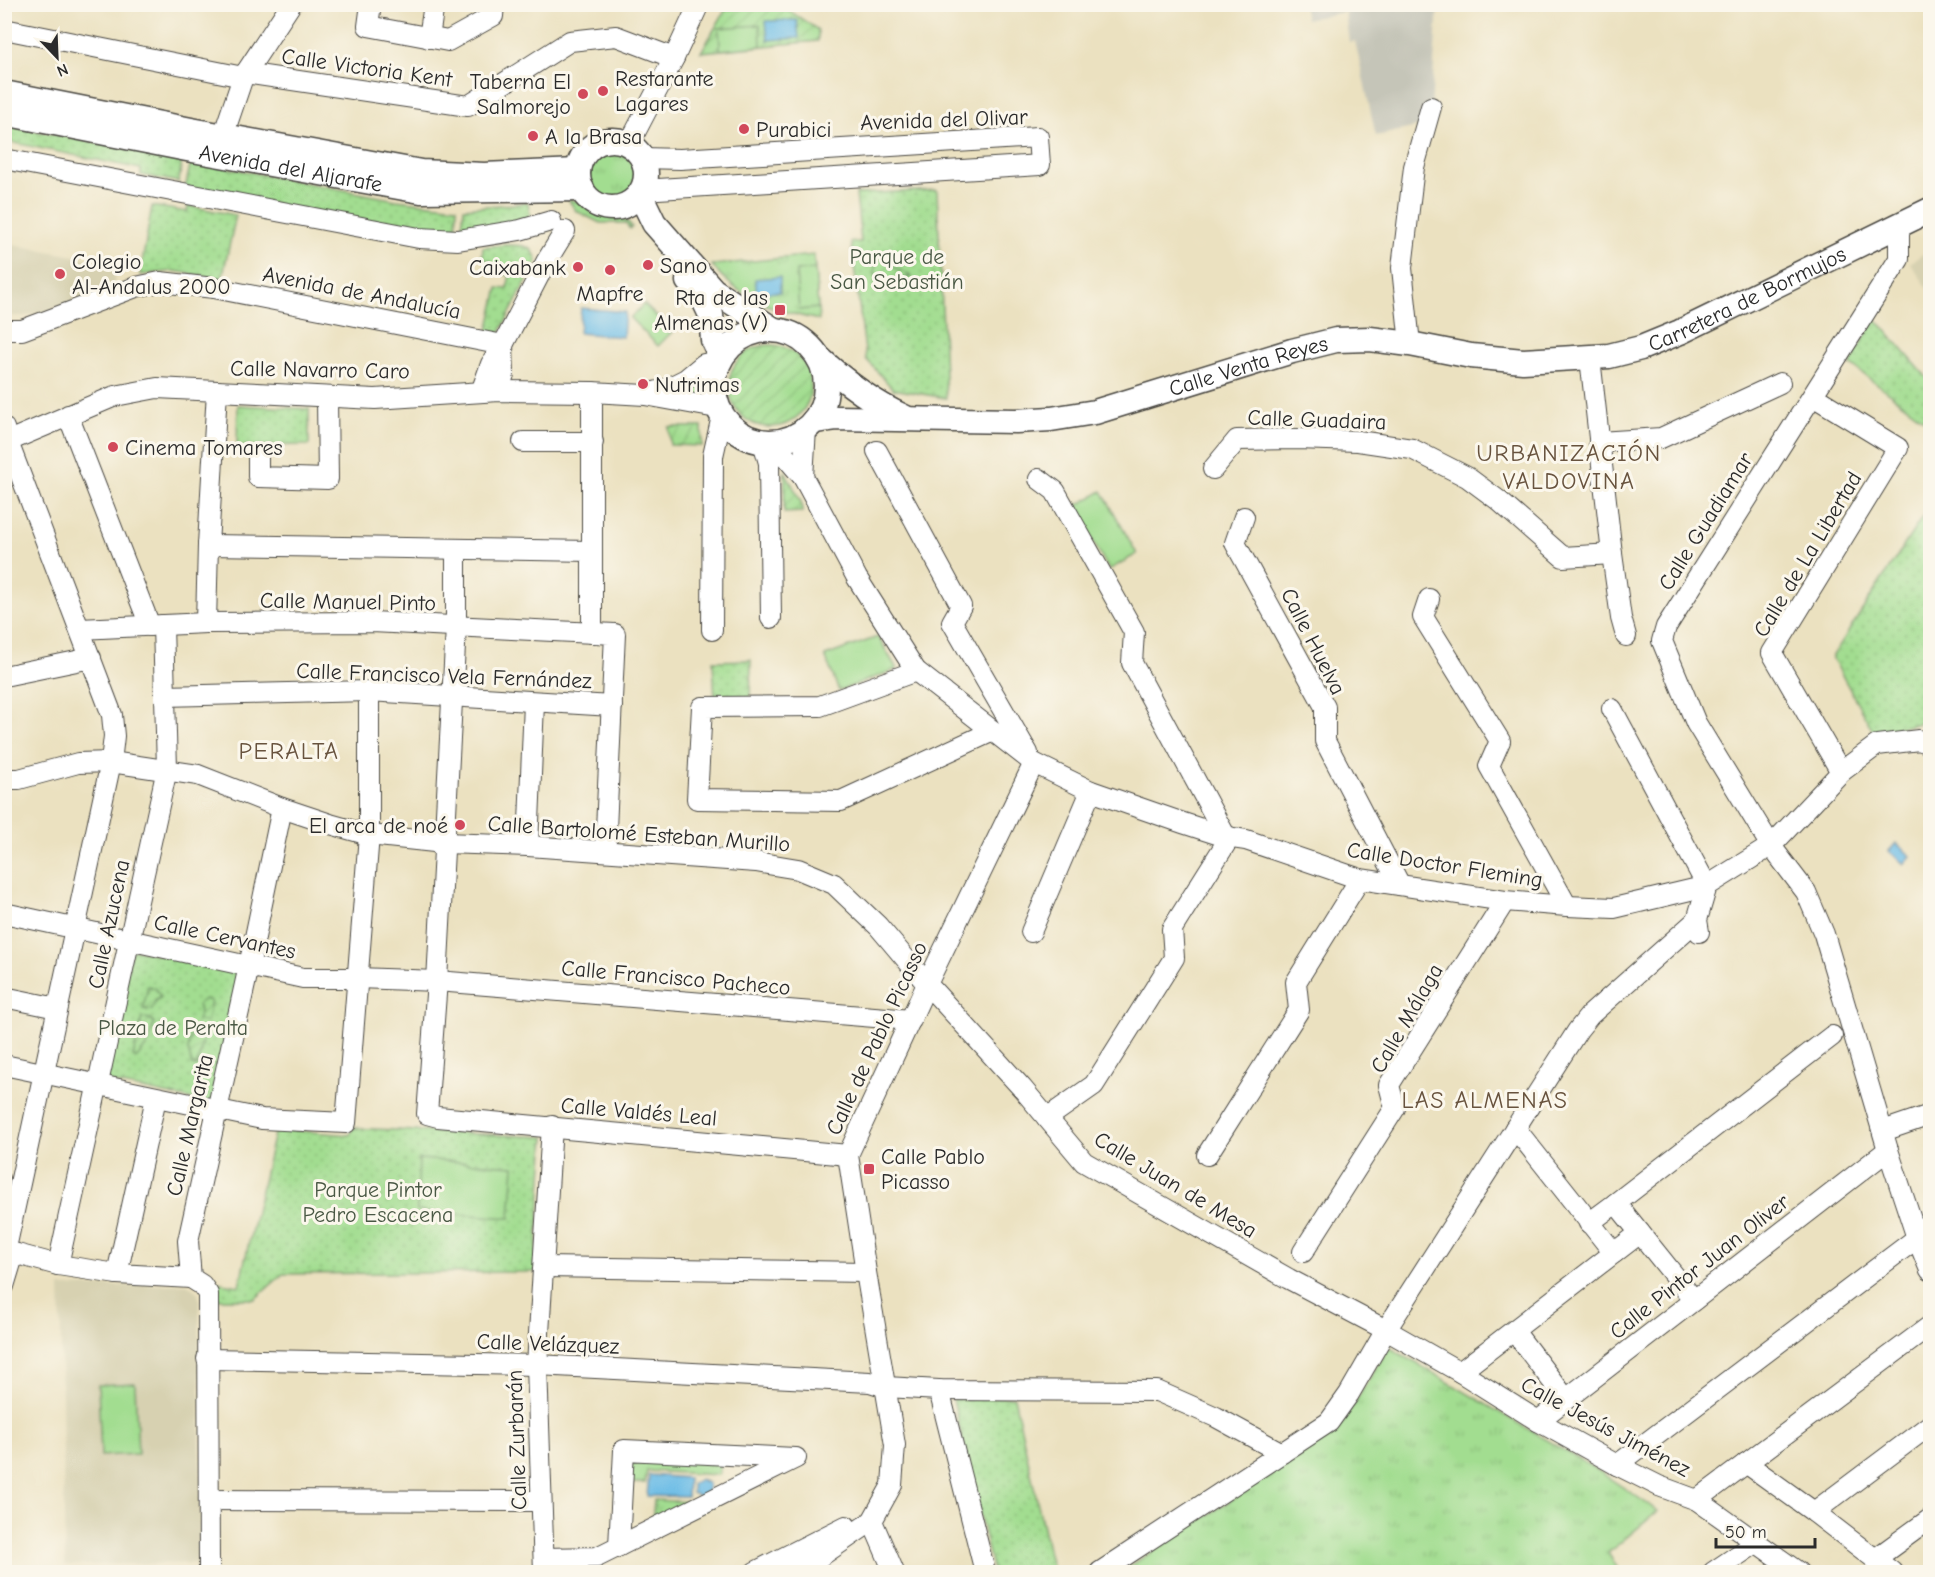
<svg xmlns="http://www.w3.org/2000/svg" width="1935" height="1577" font-family="'Comic Neue',sans-serif">
<style>
.built{fill:#d7d1b1}
.industrial{fill:#c5c5b8}
.grass{fill:url(#grass-tufts);stroke:#66845e;stroke-width:1.5}
.park{fill:url(#park-dots);stroke:#66845e;stroke-width:1.5}
.garden{fill:url(#garden-furrows);stroke:#66845e;stroke-width:1.5}
.pitch{fill:#a2dd90;stroke:#66845e;stroke-width:1.5}
.water{fill:#6bbce6;stroke:#4b7488;stroke-width:1.5}
.lines{fill:none;stroke-linecap:round;stroke-linejoin:round}
.minor-casing{stroke:#484641;stroke-width:22}
.major-casing{stroke:#484641;stroke-width:27}
.minor{stroke:#fff;stroke-width:20}
.major{stroke:#fff;stroke-width:24}
.poi-dot{fill:#d1495b;stroke:#fbf7ec;stroke-width:2}
.labels{text-anchor:middle;stroke-width:6;stroke-linejoin:round;paint-order:stroke}
.street-label{font-size:22px;fill:#2b2b2b;stroke:#fbf7ec}
.poi-label{font-size:22px;fill:#2b2b2b;stroke:#fbf7ec;text-anchor:start}
.park-label{font-size:22px;fill:#495844;stroke:#fbf7ec}
.neighbourhood-label{font-size:24px;letter-spacing:1.5px;fill:#68533e;stroke:#fbf7ec}
</style>
<defs>
<pattern id="grass-tufts" width="24" height="20" patternUnits="userSpaceOnUse" patternTransform="scale(1.5)"><rect width="24" height="20" fill="#a2dd90"/><path d="M3 7l-1-3M5 7V3M7 7l1-3M15 17l-1-3M17 17v-4M19 17l1-3" fill="none" stroke="#8cbe7c"/></pattern>
<pattern id="park-dots" width="8" height="8" patternUnits="userSpaceOnUse" patternTransform="scale(1.5)"><rect width="8" height="8" fill="#a2dd90"/><path d="M2 2h.1M6 6h.1" fill="none" stroke="#8cbe7c" stroke-width="1.8" stroke-linecap="round"/></pattern>
<pattern id="garden-furrows" width="10" height="10" patternUnits="userSpaceOnUse" patternTransform="scale(1.5)"><rect width="10" height="10" fill="#a2dd90"/><path d="M-1 1l2-2M0 10L10 0M9 11l2-2" fill="none" stroke="#8cbe7c"/></pattern>
</defs>
<rect width="100%" height="100%" fill="#fbf7ec"/>
<filter id="ink" filterUnits="userSpaceOnUse"><feTurbulence type="fractalNoise" baseFrequency=".0167" numOctaves="2"/><feDisplacementMap in="SourceGraphic" scale="12" xChannelSelector="R" yChannelSelector="G"/><feConvolveMatrix kernelMatrix="1 2 1 2 8 2 1 2 1" color-interpolation-filters="sRGB"/></filter>
<filter id="wash" filterUnits="userSpaceOnUse"><feTurbulence type="fractalNoise" baseFrequency=".008" numOctaves="4" result="noise"/><feDisplacementMap in="SourceGraphic" scale="24" xChannelSelector="R" yChannelSelector="G"/><feGaussianBlur stdDeviation="1.35" result="paint"/><feColorMatrix in="noise" values="0 0 0 0 0 0 0 0 0 0 0 0 0 0 0 0 0 1.4 0 .05"/><feComposite in="paint" operator="in"/></filter>
<g filter="url(#wash)">
<rect width="100%" height="100%" fill="#ebe1c0"/>
<g class="built">
<path d="M5 243 116 264 114 283 58 308 26 316H5Z"/>
<path d="M1930 249V291L1910 263Z"/>
<path d="M187 1284 197 1292 199 1298 201 1563 65 1565 60 1287Z"/>
</g>
<path class="industrial" d="M1303 5H1438L1431 107 1426 125 1376 136 1355 41 1349 42 1345 12 1306 19Z"/>
<g class="grass">
<circle cx="612" cy="174" r="23"/>
<path d="M568 199C582 200 589 213 602 216 614 219 623 213 632 227L630 229 625 223H600L576 211Z"/>
<path d="M814 255 819 320C779 312 738 299 712 265Z"/>
<path d="M1389 1347 1597 1470 1658 1511 1608 1553 1620 1572H1121L1338 1430Z"/>
<path d="M630 1455 720 1461 719 1475 647 1471 645 1483H628Z"/>
<path d="M654 1500 694 1502 652 1523Z"/>
</g>
<g class="park">
<path d="M4 125 182 159 179 182 141 175V169L5 141Z"/>
<path d="M191 161 396 200 457 207 456 237 185 189Z"/>
<path d="M937 190 946 398 893 389 866 359 851 242H861L856 194Z"/>
<path d="M528 203 530 215 518 226 461 235 464 208Z"/>
<path d="M152 206 187 212 188 206 236 215 222 279 174 271 140 275Z"/>
<path d="M504 245C520 246 532 242 537 261L499 334 488 331 498 288 507 289 510 275 499 274 491 261 482 259 483 247Z"/>
<path d="M1875 318 1930 381V424L1850 364Z"/>
<path d="M238 405 309 409V445L237 446Z"/>
<path d="M1930 505V726L1920 723 1874 733 1832 657Z"/>
<path d="M751 660 750 702H715L713 661Z"/>
<path d="M132 949 242 973 214 1104 103 1081Z"/>
<path d="M353 1128 545 1137 535 1272 283 1274 255 1299H215L209 1281 239 1286 275 1129 350 1135Z"/>
<path d="M1014 1397 1053 1572H993L953 1399Z"/>
</g>
<g class="garden">
<path d="M781 5 818 30V41L701 52 726 9Z"/>
<path d="M871 256 890 261 894 267 912 277 876 283 875 267Z"/>
<circle cx="770" cy="386" r="41"/>
<path d="M703 376 704 398 669 395Z"/>
<path d="M669 427H702V446L670 445Z"/>
<path d="M785 471 801 502 802 512 784 513Z"/>
<path d="M148 986 155 988 161 997 156 1000 152 1010 143 1009Z"/>
<path d="M205 999 211 1001 207 1022 197 1021 200 1012 198 1004Z"/>
<path d="M142 1018 151 1019 154 1023 148 1044 137 1058 133 1057Z"/>
<path d="M196 1029 205 1032 197 1066 192 1065 188 1050 191 1031Z"/>
</g>
<g class="pitch">
<path d="M760 25 761 46 720 50 719 28Z"/>
<path d="M815 269 818 308 799 310 796 271Z"/>
<path d="M644 304 672 332 658 346 630 318Z"/>
<path d="M1102 491 1137 554 1109 570 1074 507Z"/>
<path d="M878 637 897 669 839 691 825 656Z"/>
<path d="M419 1159 514 1166 510 1218 417 1211Z"/>
<path d="M135 1383 138 1454 101 1456 98 1385Z"/>
</g>
<g class="water">
<path d="M797 20 799 38 768 40 766 21Z"/>
<path d="M780 277V292L757 293 755 279Z"/>
<path d="M581 308 625 312 623 337 579 333Z"/>
<path d="M1896 843 1911 856 1904 864 1889 851Z"/>
<path d="M649 1475 688 1478 687 1497 647 1496Z"/>
<path d="M700 1479 708 1484V1492L699 1496 692 1493V1484Z"/>
</g>
</g>
<g filter="url(#ink)">
<g class="lines">
<defs>
<g id="minor">
<path d="M371 4 368 26 448 41 493 16 494 4"/>
<path d="M4 29 243 77"/>
<path d="M429 38 434 4"/>
<path d="M245 73 468 106 570 41 616 36 674 58"/>
<path d="M223 136 243 77 291 4"/>
<path d="M629 144 674 58 699 4"/>
<path d="M4 159 419 238 458 240 520 230 551 221"/>
<path d="M642 190 1040 165 1038 137 680 159 643 158"/>
<path d="M1899 226V259L1666 627 1662 641 1696 723 1771 846 1841 772 1877 745 1919 740 1930 744"/>
<path d="M4 330H22L136 287 160 282 214 288 503 345 546 262 565 231"/>
<path d="M1410 344 1402 268 1414 167 1431 107"/>
<path d="M1590 358 1612 554 1621 618 1626 636"/>
<path d="M481 392 491 364 503 345 504 374 499 391"/>
<path d="M647 394 666 389 686 379 704 364 719 361"/>
<path d="M1813 396 1898 448 1772 653 1841 772"/>
<path d="M68 415 150 626"/>
<path d="M4 428 8 442 112 715 114 736 111 762 5 1253"/>
<path d="M523 442H593"/>
<path d="M763 442 769 463 771 618"/>
<path d="M773 442 803 477 857 578 916 671 1034 763 1091 791 1183 823 1226 837 1246 840 1360 879 1505 901 1567 906 1614 908 1707 886 1771 846 1806 892 1824 934 1888 1150 1917 1238 1930 1270"/>
<path d="M1599 442 1661 438 1780 383"/>
<path d="M4 443 115 396 157 388 375 399 499 391 592 392 645 395 717 408"/>
<path d="M877 451 961 606 952 622 1028 753"/>
<path d="M258 456V477L328 479 327 398"/>
<path d="M1213 469 1237 440 1297 439 1358 441 1412 449 1467 477 1498 500 1563 557 1612 554"/>
<path d="M803 477 806 429"/>
<path d="M1039 479 1055 491 1134 632 1132 663 1226 837"/>
<path d="M1244 517 1235 543 1325 707V741L1400 885"/>
<path d="M208 545 592 551"/>
<path d="M456 549V627L437 981 427 1114 438 1117 848 1155"/>
<path d="M1429 599 1423 617 1500 741 1489 766 1567 906"/>
<path d="M206 623 208 545 217 391"/>
<path d="M80 629 206 623 372 622 615 634 605 851"/>
<path d="M712 630 713 456 722 416"/>
<path d="M592 633V392"/>
<path d="M916 671 820 706 702 707 697 799 841 801 993 731"/>
<path d="M4 676 91 658"/>
<path d="M165 696 369 691 612 706"/>
<path d="M1612 709 1707 886 1697 920 1699 932"/>
<path d="M4 779H19L78 763 111 762 198 775 282 808 330 824 369 835 444 843 528 846 756 862 798 869 834 884 878 926 927 984 1022 1088 1084 1162 1289 1279 1386 1330 1460 1372 1538 1421 1617 1465 1659 1486 1697 1500 1798 1572"/>
<path d="M528 846 534 703"/>
<path d="M4 913 303 978H358L437 981 911 1020"/>
<path d="M1031 932 1091 791"/>
<path d="M4 997 57 1008"/>
<path d="M4 1065 262 1119 346 1123 369 835V691"/>
<path d="M1047 1118 1094 1085 1174 958 1172 929 1230 837"/>
<path d="M1515 1128 1614 1253 1640 1233"/>
<path d="M1883 1131 1930 1115"/>
<path d="M1207 1155 1299 1010 1296 982 1360 879"/>
<path d="M1616 1203 1832 1036"/>
<path d="M1589 1223 1616 1203 1694 1300"/>
<path d="M1303 1252 1395 1108 1389 1085 1505 901"/>
<path d="M4 1253 17 1254 58 1265 117 1274 191 1278"/>
<path d="M58 1265 167 769 163 625"/>
<path d="M544 1267 866 1272"/>
<path d="M117 1274 156 1098"/>
<path d="M191 1278 188 1241 249 966 282 808"/>
<path d="M191 1278 202 1285 208 1294 209 1572"/>
<path d="M4 1286 14 1253"/>
<path d="M1514 1331 1566 1399"/>
<path d="M207 1359 537 1365 870 1382 886 1387 939 1390 1157 1391 1216 1417 1282 1453"/>
<path d="M1460 1372 1614 1253"/>
<path d="M939 1390 985 1572"/>
<path d="M1538 1421 1888 1150"/>
<path d="M1746 1463 1814 1512 1892 1572"/>
<path d="M1617 1465 1917 1238"/>
<path d="M209 1500 541 1501"/>
<path d="M1697 1500 1930 1326"/>
<path d="M1814 1512 1930 1425"/>
<path d="M872 1521 894 1572"/>
<path d="M619 1546 624 1450 795 1458"/>
<path d="M544 1558 597 1557 796 1458"/>
<path d="M1875 1559 1930 1519"/>
<path d="M544 1572 537 1365 552 1126"/>
<path d="M755 1572 846 1526"/>
<path d="M792 1572 808 1565 872 1521 892 1485 895 1445 866 1272 848 1155 927 984 1034 763"/>
<path d="M1100 1572 1329 1422 1349 1394 1386 1330 1578 1030 1590 1015 1697 920"/>
<path d="M1713 1572 1756 1543"/>
</g>
<g id="major">
<path d="M4 93 191 130 421 172 484 175 578 171"/>
<path id="s1" d="M4 113 187 149 421 191 582 189"/>
<circle cx="612" cy="174" r="34"/>
<path d="M640 194 654 223 713 290 774 330"/>
<path d="M688 281 702 296 711 315 713 340 721 357"/>
<circle cx="770" cy="386" r="56"/>
<path d="M818 357C844 381 871 402 904 417"/>
<path id="s2" d="M814 421 836 418 1016 421 1051 419 1095 412 1292 351 1336 340 1370 339 1410 344 1471 356 1523 361 1609 356 1641 348 1680 332 1930 210"/>
</g>
</defs>
<use href="#minor" class="minor-casing"/>
<use href="#major" class="major-casing"/>
<use href="#minor" class="minor"/>
<use href="#major" class="major"/>
</g>
</g>
<g class="poi-dot">
<circle cx="603" cy="91" r="6"/>
<circle cx="583" cy="94" r="6"/>
<circle cx="744" cy="129" r="6"/>
<circle cx="533" cy="136" r="6"/>
<circle cx="648" cy="265" r="6"/>
<circle cx="578" cy="267" r="6"/>
<circle cx="610" cy="270" r="6"/>
<circle cx="60" cy="274" r="6"/>
<rect x="774" y="304" width="12" height="12" rx="3"/>
<circle cx="643" cy="384" r="6"/>
<circle cx="113" cy="447" r="6"/>
<circle cx="460" cy="825" r="6"/>
<rect x="863" y="1163" width="12" height="12" rx="3"/>
</g>
<g class="labels">
<g class="street-label">
<text transform="translate(367 67) rotate(8)" y="8">Calle Victoria Kent</text>
<text transform="translate(944 119) rotate(-2)" y="8">Avenida del Olivar</text>
<text dy="8" stroke="none"><textPath href="#s1" startOffset="292">Avenida del Aljarafe</textPath></text>
<text transform="translate(362 292) rotate(11)" y="8">Avenida de Andalucía</text>
<text dy="8" stroke="none"><textPath href="#s2" startOffset="958">Carretera de Bormujos</textPath></text>
<text dy="8" stroke="none"><textPath href="#s2" startOffset="442">Calle Venta Reyes</textPath></text>
<text transform="translate(320 369) rotate(1)" y="8">Calle Navarro Caro</text>
<text transform="translate(1317 419) rotate(2)" y="8">Calle Guadaira</text>
<text transform="translate(1705 521) rotate(-58)" y="8">Calle Guadiamar</text>
<text transform="translate(1807 554) rotate(-59)" y="8">Calle de La Libertad</text>
<text transform="translate(348 601) rotate(1)" y="8">Calle Manuel Pinto</text>
<text transform="translate(1314 641) rotate(63)" y="8">Calle Huelva</text>
<text transform="translate(444 675) rotate(2)" y="8">Calle Francisco Vela Fernández</text>
<text transform="translate(639 833) rotate(4)" y="8">Calle Bartolomé Esteban Murillo</text>
<text transform="translate(1445 864) rotate(9)" y="8">Calle Doctor Fleming</text>
<text transform="translate(108 924) rotate(-78)" y="8">Calle Azucena</text>
<text transform="translate(225 936) rotate(12)" y="8">Calle Cervantes</text>
<text transform="translate(676 977) rotate(5)" y="8">Calle Francisco Pacheco</text>
<text transform="translate(1406 1018) rotate(-60)" y="8">Calle Málaga</text>
<text transform="translate(876 1038) rotate(-65)" y="8">Calle de Pablo Picasso</text>
<text transform="translate(639 1111) rotate(5)" y="8">Calle Valdés Leal</text>
<text transform="translate(189 1125) rotate(-77)" y="8">Calle Margarita</text>
<text transform="translate(1176 1184) rotate(31)" y="8">Calle Juan de Mesa</text>
<text transform="translate(1699 1266) rotate(-38)" y="8">Calle Pintor Juan Oliver</text>
<text transform="translate(548 1343) rotate(2)" y="8">Calle Velázquez</text>
<text transform="translate(1606 1426) rotate(28)" y="8">Calle Jesús Jiménez</text>
<text transform="translate(516 1440) rotate(-92)" y="8">Calle Zurbarán</text>
</g>
<g class="poi-label">
<text x="615" y="86">Restarante<tspan x="615" dy="25">Lagares</tspan></text>
<text x="571" y="89" text-anchor="end">Taberna El<tspan x="571" dy="25">Salmorejo</tspan></text>
<text x="756" y="137">Purabici</text>
<text x="545" y="144">A la Brasa</text>
<text x="72" y="269">Colegio<tspan x="72" dy="25">Al-Andalus 2000</tspan></text>
<text x="660" y="273">Sano</text>
<text x="566" y="275" text-anchor="end">Caixabank</text>
<text x="610" y="301" text-anchor="middle">Mapfre</text>
<text x="768" y="305" text-anchor="end">Rta de las<tspan x="768" dy="25">Almenas (V)</tspan></text>
<text x="655" y="392">Nutrimas</text>
<text x="125" y="455">Cinema Tomares</text>
<text x="448" y="833" text-anchor="end">El arca de noé</text>
<text x="881" y="1164">Calle Pablo<tspan x="881" dy="25">Picasso</tspan></text>
</g>
<g class="park-label">
<text x="897" y="264">Parque de<tspan x="897" dy="25">San Sebastián</tspan></text>
<text x="173" y="1035">Plaza de Peralta</text>
<text x="378" y="1197">Parque Pintor<tspan x="378" dy="25">Pedro Escacena</tspan></text>
</g>
<g class="neighbourhood-label">
<text x="1569" y="461">URBANIZACIÓN<tspan x="1569" dy="28">VALDOVINA</tspan></text>
<text x="289" y="759">PERALTA</text>
<text x="1485" y="1108">LAS ALMENAS</text>
</g>
</g>
<rect width="1935" height="1577" fill="none" stroke="#fbf7ec" stroke-width="24"/>
<g transform="translate(57 57) rotate(157)" stroke="#fbf7ec" stroke-width="4.5" paint-order="stroke">
<path d="M0-4.5L10 22L0 15L-10 22Z" fill="#2b2b2b"/>
<text y="-9" font-size="16" font-weight="bold" text-anchor="middle" fill="#2b2b2b">N</text>
</g>
<path d="M1716 1538v9h99v-9" fill="none" stroke="#2b2b2b" stroke-width="3"/>
<text x="1725" y="1538" font-size="18" fill="#2b2b2b" stroke="#fbf7ec" stroke-width="4.5" paint-order="stroke">50 m</text>
</svg>
